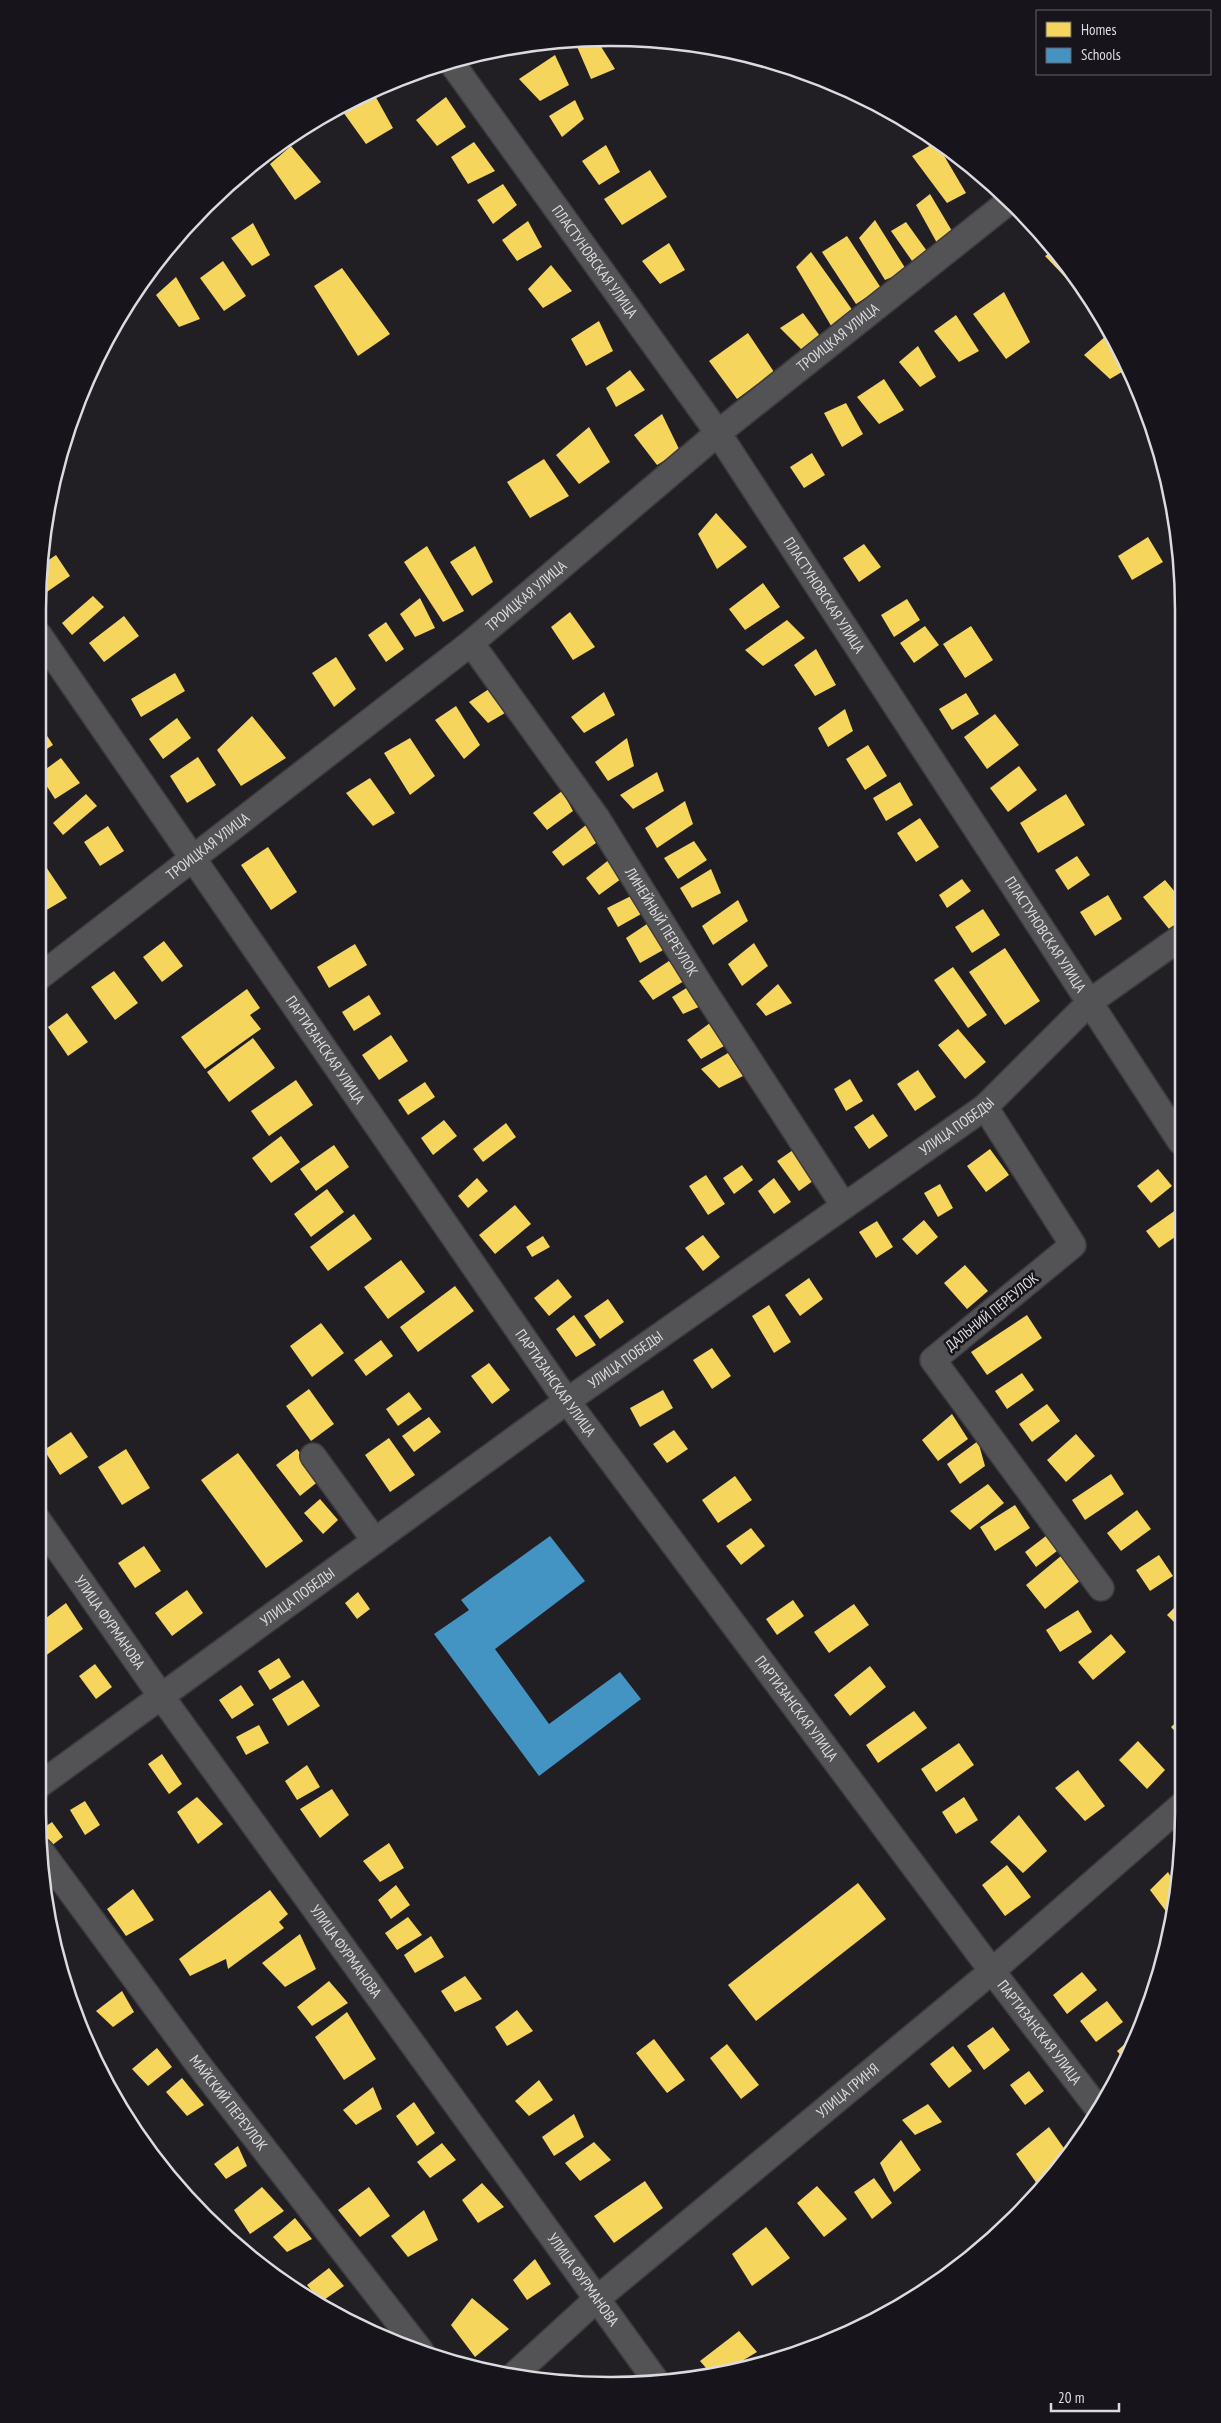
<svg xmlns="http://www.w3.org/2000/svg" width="1221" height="2423" font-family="'PT Sans Narrow',sans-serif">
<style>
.homes{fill:#f6d55c}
.schools{fill:#4393c3}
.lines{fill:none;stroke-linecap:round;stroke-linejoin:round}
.minor-casing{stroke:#3d3b3f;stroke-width:28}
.minor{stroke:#535255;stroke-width:25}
.labels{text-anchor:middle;stroke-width:5;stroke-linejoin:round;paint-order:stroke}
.street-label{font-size:15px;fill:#dbdade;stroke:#17151b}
.rim{fill:none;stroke:#dbdade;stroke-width:2.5}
</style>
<rect width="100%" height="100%" fill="#211f24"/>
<g class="homes">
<path d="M597 40 615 69 591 79 575 42Z"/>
<path d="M555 55 569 85 540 101 519 79Z"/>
<path d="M373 92 393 128 366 144 343 112Z"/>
<path d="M446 97 466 127 437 146 416 120Z"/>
<path d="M575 100 584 119 562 137 549 116Z"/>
<path d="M474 142 495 171 468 184 451 157Z"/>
<path d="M936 142 966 193 947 203 912 156Z"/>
<path d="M606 145 620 172 599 185 582 161Z"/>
<path d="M291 146 321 182 295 200 270 164Z"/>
<path d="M650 170 667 197 622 225 604 199Z"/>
<path d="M503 184 517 205 493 224 477 200Z"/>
<path d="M930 194 952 231 937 243 916 205Z"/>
<path d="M875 220 907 271 885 280 859 238Z"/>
<path d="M528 221 542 247 517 261 502 240Z"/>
<path d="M906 222 929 254 917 268 891 231Z"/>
<path d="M253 223 270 255 252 266 231 238Z"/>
<path d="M847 236 881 288 856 304 822 252Z"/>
<path d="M669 243 685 270 660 284 642 261Z"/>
<path d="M1054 250 1065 262 1084 295 1083 296 1045 256Z"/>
<path d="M811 252 858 318 836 334 796 267Z"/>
<path d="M223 261 246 296 224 311 200 278Z"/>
<path d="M551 265 572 291 543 308 528 289Z"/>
<path d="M342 268 390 334 358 356 314 286Z"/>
<path d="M176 277 200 319 179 327 156 295Z"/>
<path d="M1004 292 1030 342 1006 359 973 314Z"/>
<path d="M803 313 820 336 802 350 780 328Z"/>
<path d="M956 315 979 351 959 362 934 331Z"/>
<path d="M599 321 613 351 586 366 571 339Z"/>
<path d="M748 333 774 372 737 399 709 361Z"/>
<path d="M1107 335 1127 369 1110 379 1084 355Z"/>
<path d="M918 346 936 377 920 387 899 362Z"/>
<path d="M630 370 645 390 616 407 606 388Z"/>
<path d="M884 379 904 410 879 424 857 397Z"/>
<path d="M846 403 863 434 842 447 824 413Z"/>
<path d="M662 414 680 451 657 465 634 435Z"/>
<path d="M589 427 610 462 579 484 556 455Z"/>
<path d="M812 453 825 475 804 488 790 467Z"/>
<path d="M544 459 569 496 530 518 507 482Z"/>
<path d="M716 513 747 547 717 569 698 534Z"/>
<path d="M1148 537 1163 562 1132 580 1118 556Z"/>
<path d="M864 544 881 567 859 582 843 558Z"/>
<path d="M427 546 464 611 443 622 404 562Z"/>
<path d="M475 546 493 582 472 596 450 562Z"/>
<path d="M56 555 70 576 41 596 39 592 40 566Z"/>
<path d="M763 583 780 607 745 630 729 609Z"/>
<path d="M93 596 104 607 72 635 62 623Z"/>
<path d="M420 598 435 628 415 637 400 614Z"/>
<path d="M907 599 920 620 894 637 881 615Z"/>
<path d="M570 612 595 647 573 660 551 627Z"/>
<path d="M124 616 139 636 104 662 89 643Z"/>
<path d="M787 620 805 638 763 666 745 650Z"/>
<path d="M386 622 404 649 386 662 368 635Z"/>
<path d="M925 626 939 645 914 663 900 643Z"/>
<path d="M971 626 993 660 965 678 943 644Z"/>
<path d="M816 649 836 685 815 696 794 665Z"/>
<path d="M336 657 356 689 334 707 312 673Z"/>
<path d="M175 673 185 691 141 717 131 699Z"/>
<path d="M489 689 505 713 488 723 469 702Z"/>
<path d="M604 692 615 715 584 733 571 717Z"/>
<path d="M966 693 979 714 952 730 939 709Z"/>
<path d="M456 706 480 745 464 759 435 720Z"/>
<path d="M845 709 853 731 828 747 818 728Z"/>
<path d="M995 714 1019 745 987 769 964 737Z"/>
<path d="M252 716 286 758 241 786 217 750Z"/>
<path d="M177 718 191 738 163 759 149 739Z"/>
<path d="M42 728 53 745 39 754V730Z"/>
<path d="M410 738 435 776 410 795 384 753Z"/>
<path d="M627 738 634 766 608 781 595 762Z"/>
<path d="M868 745 887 776 865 790 846 759Z"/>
<path d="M198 757 216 785 187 803 170 776Z"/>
<path d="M61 758 80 783 55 799 39 774Z"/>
<path d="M1019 766 1037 790 1008 812 990 788Z"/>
<path d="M657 772 664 791 633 809 620 795Z"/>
<path d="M370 778 395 813 373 826 346 793Z"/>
<path d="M900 782 913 805 886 821 873 798Z"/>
<path d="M562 791 573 811 547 830 533 813Z"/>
<path d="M86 794 97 806 63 835 53 823Z"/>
<path d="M1066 794 1085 825 1038 853 1020 823Z"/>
<path d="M685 801 693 824 657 848 645 828Z"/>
<path d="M920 818 939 847 916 862 897 833Z"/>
<path d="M586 825 596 843 563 866 552 852Z"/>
<path d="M108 826 124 851 100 866 84 842Z"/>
<path d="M694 841 707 860 678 879 664 858Z"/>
<path d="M268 847 297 892 271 910 241 865Z"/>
<path d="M1077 856 1090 875 1068 890 1055 870Z"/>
<path d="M40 858 67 898 38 915V859Z"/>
<path d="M610 859 621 879 599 895 586 878Z"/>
<path d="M711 869 721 893 692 908 680 888Z"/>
<path d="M962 879 971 891 947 908 939 895Z"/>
<path d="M1165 880 1180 898V921L1169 929 1143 897Z"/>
<path d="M633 895 643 913 618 927 607 908Z"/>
<path d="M1108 895 1122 919 1095 936 1080 912Z"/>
<path d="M738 900 748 921 713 945 702 926Z"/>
<path d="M983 909 1000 935 972 953 955 927Z"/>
<path d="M650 922 665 949 640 963 626 938Z"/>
<path d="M164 941 183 966 162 982 143 957Z"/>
<path d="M754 943 768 966 742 986 728 964Z"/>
<path d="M355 944 367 965 329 988 317 967Z"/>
<path d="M1005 948 1040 1001 1005 1025 969 972Z"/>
<path d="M669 961 684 981 653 1000 639 981Z"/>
<path d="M953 967 987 1015 968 1028 934 980Z"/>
<path d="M114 971 138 1003 115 1020 91 987Z"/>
<path d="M778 984 792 1003 766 1016 756 1004Z"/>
<path d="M688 987 701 1006 683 1014 672 997Z"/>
<path d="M247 989 260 1008 250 1015 261 1029 205 1069 181 1037Z"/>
<path d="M369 995 381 1014 354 1031 342 1012Z"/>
<path d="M67 1013 88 1042 68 1056 48 1027Z"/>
<path d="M710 1023 724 1046 701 1059 687 1040Z"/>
<path d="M958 1029 986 1062 965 1079 938 1045Z"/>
<path d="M391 1035 408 1061 379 1080 362 1055Z"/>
<path d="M253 1038 275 1068 229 1102 207 1072Z"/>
<path d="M728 1053 743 1076 719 1088 701 1069Z"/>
<path d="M918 1070 936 1097 915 1111 897 1084Z"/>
<path d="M850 1079 863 1101 846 1111 834 1089Z"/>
<path d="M296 1080 313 1105 269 1136 251 1111Z"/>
<path d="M425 1082 435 1097 408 1115 398 1100Z"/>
<path d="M873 1114 888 1136 869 1149 854 1127Z"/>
<path d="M444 1120 457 1136 433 1155 421 1138Z"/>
<path d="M506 1123 516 1137 483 1162 473 1149Z"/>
<path d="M281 1136 300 1162 271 1183 252 1158Z"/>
<path d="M334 1145 349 1167 316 1191 300 1169Z"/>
<path d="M796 1148 817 1178 799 1191 777 1161Z"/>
<path d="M990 1149 1009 1175 986 1192 967 1166Z"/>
<path d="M742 1165 753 1180 734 1194 723 1178Z"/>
<path d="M1158 1169 1172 1186 1151 1203 1137 1186Z"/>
<path d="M706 1175 725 1204 708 1215 689 1186Z"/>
<path d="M477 1178 488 1191 468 1208 458 1196Z"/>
<path d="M774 1178 791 1202 774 1214 758 1191Z"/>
<path d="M940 1184 953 1208 938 1217 924 1193Z"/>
<path d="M327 1189 344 1212 311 1237 294 1214Z"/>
<path d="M515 1205 531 1224 495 1254 479 1235Z"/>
<path d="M1180 1207 1181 1233 1159 1248 1146 1231Z"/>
<path d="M354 1214 372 1239 328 1271 310 1247Z"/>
<path d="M924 1220 938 1237 917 1255 902 1239Z"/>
<path d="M877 1221 893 1247 876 1258 859 1232Z"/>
<path d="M703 1235 720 1257 703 1271 685 1248Z"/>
<path d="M543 1236 550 1247 532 1257 526 1247Z"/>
<path d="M401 1260 425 1292 388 1319 364 1287Z"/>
<path d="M965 1265 988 1291 967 1309 944 1283Z"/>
<path d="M809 1278 823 1299 800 1316 785 1295Z"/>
<path d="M558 1279 572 1297 549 1316 534 1298Z"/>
<path d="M455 1286 474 1311 418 1352 400 1327Z"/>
<path d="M608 1299 624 1322 600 1339 584 1316Z"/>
<path d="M769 1305 791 1342 774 1353 752 1316Z"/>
<path d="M574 1315 596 1345 576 1357 556 1329Z"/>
<path d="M1027 1315 1042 1338 987 1375 971 1352Z"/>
<path d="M321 1323 344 1353 312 1377 290 1346Z"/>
<path d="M381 1340 393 1356 366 1376 354 1360Z"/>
<path d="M712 1348 731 1376 712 1389 693 1360Z"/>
<path d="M489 1363 510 1390 492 1404 471 1376Z"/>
<path d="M1022 1373 1034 1390 1007 1409 995 1391Z"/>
<path d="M309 1389 334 1424 311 1441 286 1406Z"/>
<path d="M663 1390 673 1408 640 1427 630 1408Z"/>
<path d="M409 1392 422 1409 398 1426 386 1409Z"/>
<path d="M38 1403 45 1414 38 1419Z"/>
<path d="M1047 1404 1060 1421 1032 1442 1019 1424Z"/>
<path d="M952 1414 968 1439 938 1461 922 1440Z"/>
<path d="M429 1417 441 1432 414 1452 402 1436Z"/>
<path d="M674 1430 688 1449 667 1463 653 1444Z"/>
<path d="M71 1432 88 1457 60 1475 44 1450Z"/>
<path d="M1076 1434 1095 1456 1066 1482 1047 1460Z"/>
<path d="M389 1438 415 1475 390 1492 365 1455Z"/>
<path d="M978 1441 985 1466 960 1484 947 1464Z"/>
<path d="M126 1449 150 1488 122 1505 98 1467Z"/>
<path d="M297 1449 320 1480 300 1496 276 1465Z"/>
<path d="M238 1453 303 1541 266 1568 201 1480Z"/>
<path d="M1111 1474 1124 1494 1085 1520 1072 1500Z"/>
<path d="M735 1476 752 1500 718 1523 702 1500Z"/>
<path d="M988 1484 1004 1503 970 1530 950 1511Z"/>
<path d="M320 1499 338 1520 323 1534 304 1513Z"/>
<path d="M1015 1505 1030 1528 995 1551 980 1527Z"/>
<path d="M1137 1510 1151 1529 1121 1551 1107 1533Z"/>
<path d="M751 1528 765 1546 741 1565 726 1546Z"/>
<path d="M1046 1536 1057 1551 1036 1567 1025 1552Z"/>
<path d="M144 1546 161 1571 135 1588 118 1563Z"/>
<path d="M1159 1555 1173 1576 1150 1591 1136 1570Z"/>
<path d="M1061 1556 1081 1580 1045 1609 1026 1585Z"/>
<path d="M187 1590 203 1613 172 1636 155 1613Z"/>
<path d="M358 1592 370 1609 357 1619 345 1603Z"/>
<path d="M793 1600 804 1616 777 1635 766 1619Z"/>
<path d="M1182 1600V1630L1167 1615Z"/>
<path d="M66 1603 83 1629 38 1661V1624Z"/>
<path d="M854 1604 869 1625 829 1653 814 1632Z"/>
<path d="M1078 1610 1092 1632 1060 1652 1046 1630Z"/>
<path d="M1111 1634 1126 1652 1093 1680 1078 1662Z"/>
<path d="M279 1658 291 1677 270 1690 258 1671Z"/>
<path d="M95 1664 112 1687 96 1699 79 1676Z"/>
<path d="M870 1666 886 1687 850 1716 834 1695Z"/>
<path d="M303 1680 320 1706 288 1726 272 1699Z"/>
<path d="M241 1685 254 1705 232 1719 219 1700Z"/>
<path d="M914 1711 927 1728 878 1763 866 1745Z"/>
<path d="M1182 1717V1739L1171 1727Z"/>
<path d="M259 1725 269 1743 246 1755 236 1737Z"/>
<path d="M1138 1741 1165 1770 1147 1789 1119 1760Z"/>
<path d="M959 1743 974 1765 936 1792 921 1769Z"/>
<path d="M162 1754 182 1784 169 1794 148 1764Z"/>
<path d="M307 1765 320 1787 297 1800 285 1781Z"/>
<path d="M1078 1770 1105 1806 1085 1821 1055 1788Z"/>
<path d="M332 1789 349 1815 320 1838 300 1809Z"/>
<path d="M197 1797 223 1824 198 1844 177 1812Z"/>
<path d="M964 1797 978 1820 956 1834 942 1812Z"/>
<path d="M85 1801 100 1825 85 1835 70 1810Z"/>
<path d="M1019 1815 1047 1851 1023 1873 990 1842Z"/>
<path d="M52 1822 63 1837 47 1849 40 1841 39 1831Z"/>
<path d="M389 1843 404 1868 380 1882 363 1861Z"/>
<path d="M1007 1865 1031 1897 1005 1916 982 1885Z"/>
<path d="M1168 1872 1176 1886 1172 1911 1168 1914 1150 1890Z"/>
<path d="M858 1883 886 1919 756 2021 728 1985Z"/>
<path d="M396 1885 410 1905 391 1919 378 1900Z"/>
<path d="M133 1889 154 1920 126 1936 107 1909Z"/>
<path d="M270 1890 288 1914 279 1922 284 1928 228 1969 226 1959 190 1976 179 1959Z"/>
<path d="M408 1917 422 1935 397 1950 385 1933Z"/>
<path d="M300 1934 316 1969 285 1987 262 1963Z"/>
<path d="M431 1936 444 1957 415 1973 404 1955Z"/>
<path d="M1082 1972 1097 1990 1067 2014 1053 1995Z"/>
<path d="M465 1976 482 1999 455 2012 441 1991Z"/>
<path d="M329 1981 348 2003 312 2026 297 2007Z"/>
<path d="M122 1991 134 2012 113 2027 96 2011Z"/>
<path d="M1107 2001 1123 2022 1096 2042 1080 2021Z"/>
<path d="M517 2010 533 2031 507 2046 495 2027Z"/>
<path d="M347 2012 376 2059 344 2080 315 2037Z"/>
<path d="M993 2027 1010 2050 984 2070 967 2046Z"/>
<path d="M1137 2033 1126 2061 1117 2051Z"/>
<path d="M654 2039 685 2080 667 2093 636 2053Z"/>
<path d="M727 2044 759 2085 741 2099 710 2058Z"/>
<path d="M953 2046 972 2071 949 2088 930 2064Z"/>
<path d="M157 2048 172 2067 148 2086 132 2069Z"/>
<path d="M1029 2071 1044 2091 1025 2105 1010 2085Z"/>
<path d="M182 2078 204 2105 187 2116 166 2092Z"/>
<path d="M539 2080 553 2100 529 2116 515 2101Z"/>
<path d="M373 2087 382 2109 356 2125 343 2110Z"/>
<path d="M414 2102 435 2133 417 2146 396 2116Z"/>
<path d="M928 2104 942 2122 915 2135 902 2120Z"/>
<path d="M574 2114 584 2137 554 2156 542 2137Z"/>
<path d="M1049 2127 1068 2154 1040 2188 1016 2154Z"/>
<path d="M901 2140 921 2170 894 2192 880 2163Z"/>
<path d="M594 2142 611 2160 580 2181 565 2163Z"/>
<path d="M442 2143 456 2160 430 2178 417 2162Z"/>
<path d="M238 2146 247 2166 226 2179 214 2164Z"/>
<path d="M874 2178 892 2203 872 2219 854 2192Z"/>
<path d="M645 2181 663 2208 614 2243 594 2216Z"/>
<path d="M482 2183 504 2207 478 2223 462 2200Z"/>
<path d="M817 2186 847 2219 824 2237 797 2203Z"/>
<path d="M262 2187 284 2211 250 2234 234 2210Z"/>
<path d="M369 2187 390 2216 360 2237 338 2210Z"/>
<path d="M424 2210 438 2240 408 2257 391 2236Z"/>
<path d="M295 2218 312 2239 287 2252 273 2237Z"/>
<path d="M766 2227 790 2258 752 2286 732 2254Z"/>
<path d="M535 2259 551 2284 527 2300 513 2280Z"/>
<path d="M329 2268 344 2286 321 2302 307 2285Z"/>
<path d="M472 2298 509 2329 475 2357 451 2325Z"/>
<path d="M739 2331 757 2352 722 2373 712 2375 700 2361Z"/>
</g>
<path class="schools" d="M550 1536 585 1581 495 1649 549 1724 620 1672 641 1699 539 1776 434 1634 469 1610 461 1600Z"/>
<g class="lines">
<defs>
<g id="minor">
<path id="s1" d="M451 62 718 433 1180 1141"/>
<path id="s2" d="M39 635 567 1401 992 1971 1099 2110"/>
<path id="s3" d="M471 643 597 818 701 986 844 1206"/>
<path id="s4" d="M38 978 471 643 718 433 1007 203"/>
<path d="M985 1107 1073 1245 933 1360 1101 1588"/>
<path d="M313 1456 375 1541"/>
<path id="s5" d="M38 1520 161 1696 657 2382"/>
<path id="s6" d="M38 1786 567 1401 985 1107 1091 1001 1180 938"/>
<path id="s7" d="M41 1851 198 2064 421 2351"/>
<path id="s8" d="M513 2376 598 2298 992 1971 1182 1805"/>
</g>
</defs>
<use href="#minor" class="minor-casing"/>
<use href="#minor" class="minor"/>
</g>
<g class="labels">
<g class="street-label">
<text dy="5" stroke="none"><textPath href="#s1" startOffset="246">ПЛАСТУНОВСКАЯ УЛИЦА</textPath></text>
<text dy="5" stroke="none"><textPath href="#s4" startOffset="1025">ТРОИЦКАЯ УЛИЦА</textPath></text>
<text dy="5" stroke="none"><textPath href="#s1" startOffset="651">ПЛАСТУНОВСКАЯ УЛИЦА</textPath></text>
<text dy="5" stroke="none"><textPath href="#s4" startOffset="620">ТРОИЦКАЯ УЛИЦА</textPath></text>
<text dy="5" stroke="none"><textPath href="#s4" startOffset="215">ТРОИЦКАЯ УЛИЦА</textPath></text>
<text dy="5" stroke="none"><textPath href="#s3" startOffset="338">ЛИНЕЙНЫЙ ПЕРЕУЛОК</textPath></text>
<text dy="5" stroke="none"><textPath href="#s1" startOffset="1056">ПЛАСТУНОВСКАЯ УЛИЦА</textPath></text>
<text dy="5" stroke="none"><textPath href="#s2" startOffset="504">ПАРТИЗАНСКАЯ УЛИЦА</textPath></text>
<text dy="5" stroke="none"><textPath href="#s6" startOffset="1131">УЛИЦА ПОБЕДЫ</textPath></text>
<text transform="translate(992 1312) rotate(-39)" y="5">ДАЛЬНИЙ ПЕРЕУЛОК</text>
<text dy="5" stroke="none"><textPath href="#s6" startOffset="726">УЛИЦА ПОБЕДЫ</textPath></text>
<text dy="5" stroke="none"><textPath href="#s2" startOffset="909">ПАРТИЗАНСКАЯ УЛИЦА</textPath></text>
<text dy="5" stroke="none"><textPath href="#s6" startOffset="321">УЛИЦА ПОБЕДЫ</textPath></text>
<text dy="5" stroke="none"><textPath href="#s5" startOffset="125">УЛИЦА ФУРМАНОВА</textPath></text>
<text dy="5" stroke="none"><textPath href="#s2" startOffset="1314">ПАРТИЗАНСКАЯ УЛИЦА</textPath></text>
<text dy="5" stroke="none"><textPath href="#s5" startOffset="530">УЛИЦА ФУРМАНОВА</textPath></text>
<text dy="5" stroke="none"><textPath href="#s2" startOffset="1719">ПАРТИЗАНСКАЯ УЛИЦА</textPath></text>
<text dy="5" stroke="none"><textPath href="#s8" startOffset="440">УЛИЦА ГРИНЯ</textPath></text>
<text dy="5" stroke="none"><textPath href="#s7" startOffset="314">МАЙСКИЙ ПЕРЕУЛОК</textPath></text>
<text dy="5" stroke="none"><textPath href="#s5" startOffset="935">УЛИЦА ФУРМАНОВА</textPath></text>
</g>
</g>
<path d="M0 0H1221V2423H0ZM610 46H611A564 564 0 0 1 1175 610V1813A564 564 0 0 1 611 2377H610A564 564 0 0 1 46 1813V610A564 564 0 0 1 610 46Z" fill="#17151b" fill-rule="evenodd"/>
<path class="rim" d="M610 46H611A564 564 0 0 1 1175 610V1813A564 564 0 0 1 611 2377H610A564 564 0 0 1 46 1813V610A564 564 0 0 1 610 46Z"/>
<rect x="1036" y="10" width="175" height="65" fill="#17151b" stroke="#656469"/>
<rect x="1046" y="22" width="25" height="15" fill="#f6d55c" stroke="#656469"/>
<text x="1081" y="35" font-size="15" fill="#dbdade">Homes</text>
<rect x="1046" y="48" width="25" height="15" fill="#4393c3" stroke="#656469"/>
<text x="1081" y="60" font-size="15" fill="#dbdade">Schools</text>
<path d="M1051 2403v8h68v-8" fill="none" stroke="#dbdade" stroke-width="2.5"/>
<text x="1058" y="2403" font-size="15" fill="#dbdade" stroke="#17151b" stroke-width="4" paint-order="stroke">20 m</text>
</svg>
